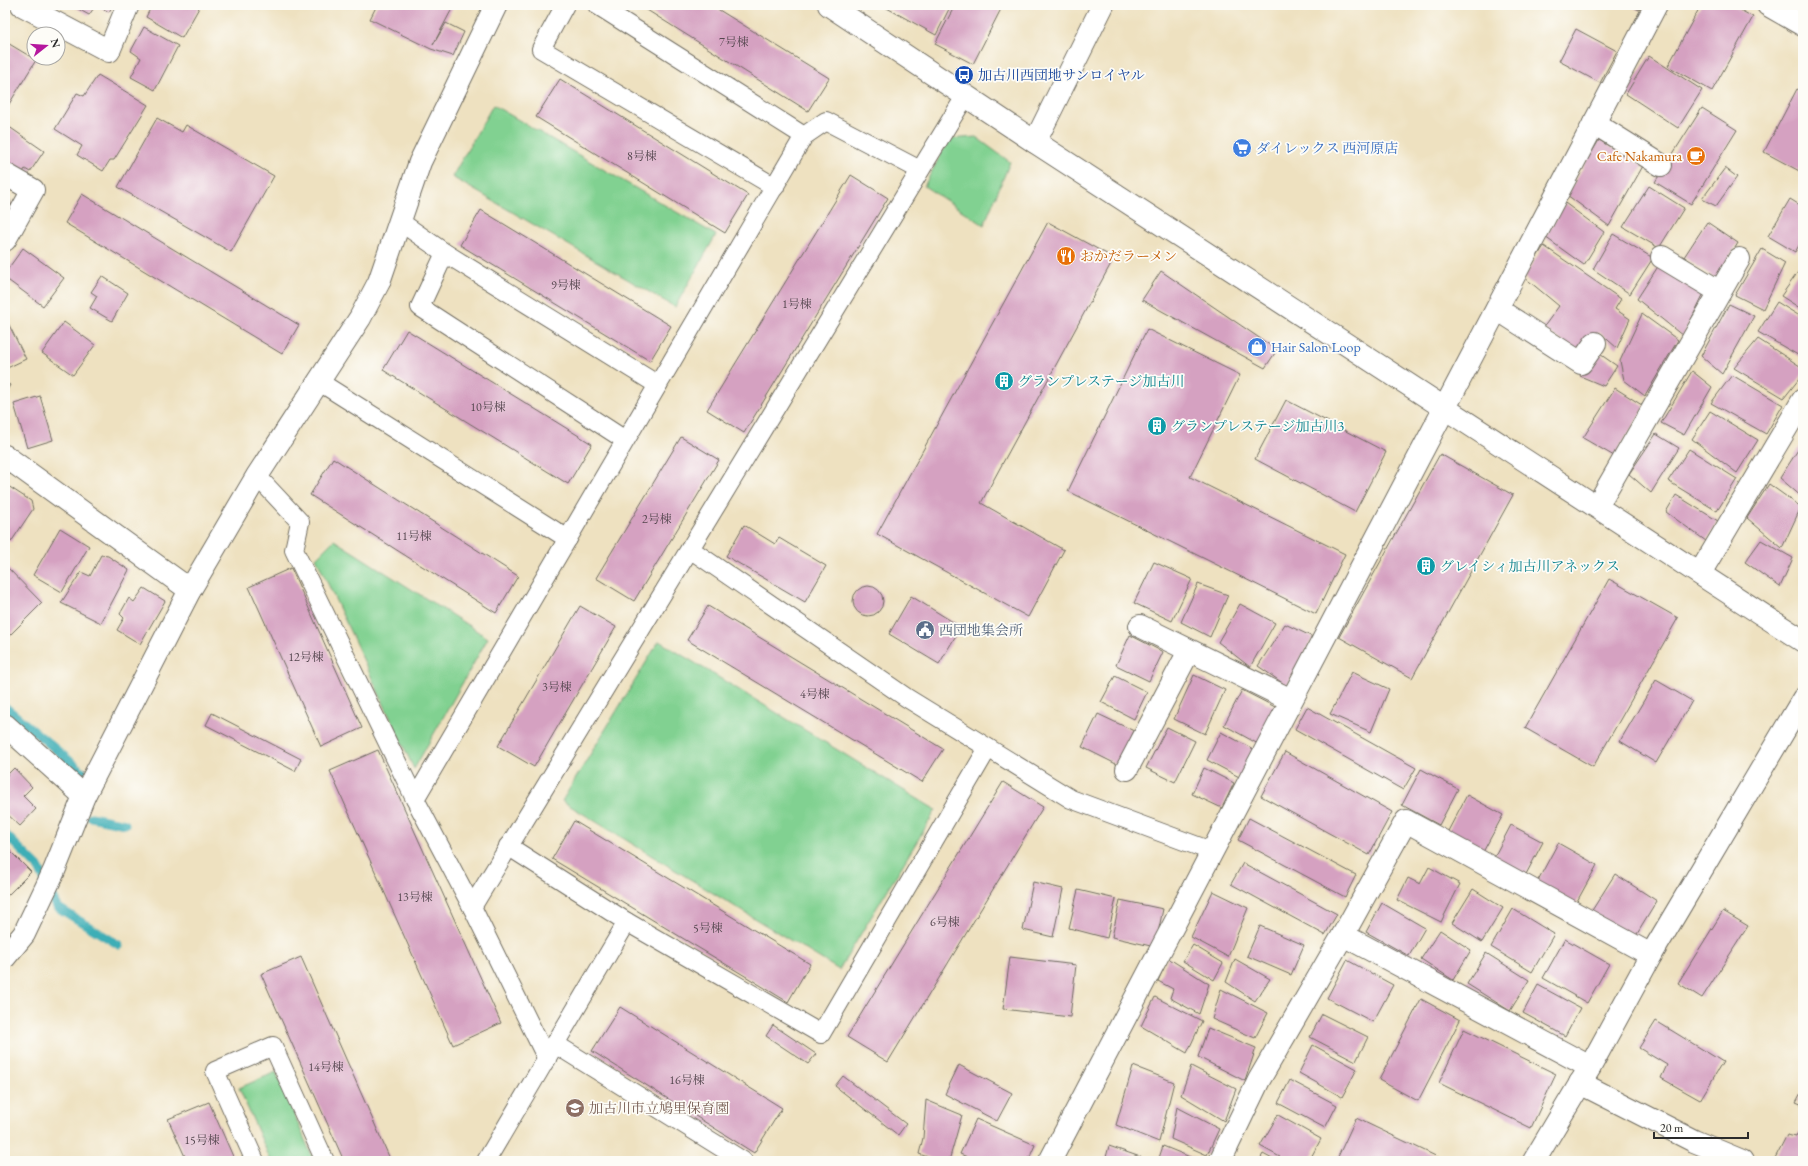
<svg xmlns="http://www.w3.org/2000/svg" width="1808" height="1166" font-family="'EB Garamond','Noto Serif JP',serif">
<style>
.green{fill:#81d191;stroke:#567e5e}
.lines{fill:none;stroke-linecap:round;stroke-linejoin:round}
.stream{stroke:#3daeb6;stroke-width:9}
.building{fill:#d5a1c1}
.service-casing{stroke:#6f6b5f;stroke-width:20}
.minor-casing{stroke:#6f6b5f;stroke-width:24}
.tertiary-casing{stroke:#6f6b5f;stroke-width:24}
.service{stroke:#fff;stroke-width:18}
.minor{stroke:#fff;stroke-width:22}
.tertiary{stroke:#fff;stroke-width:22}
.labels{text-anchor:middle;stroke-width:3.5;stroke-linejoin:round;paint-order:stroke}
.number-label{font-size:12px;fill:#564850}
.transit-label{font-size:14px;fill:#164399;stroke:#fdfcf7;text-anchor:start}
.shop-label{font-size:14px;fill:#366cbe;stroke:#fdfcf7;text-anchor:start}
.food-label{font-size:14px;fill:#c56008;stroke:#fdfcf7;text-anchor:end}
.culture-label{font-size:14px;fill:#0d838f;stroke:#fdfcf7;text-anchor:start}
.service-label{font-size:14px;fill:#4e5e75;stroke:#fdfcf7;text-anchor:start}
.education-label{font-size:14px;fill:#785e54;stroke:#fdfcf7;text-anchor:start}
</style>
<rect width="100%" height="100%" fill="#fdfcf7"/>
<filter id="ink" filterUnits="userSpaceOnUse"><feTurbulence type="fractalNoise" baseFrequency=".025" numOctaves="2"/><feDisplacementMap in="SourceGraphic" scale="8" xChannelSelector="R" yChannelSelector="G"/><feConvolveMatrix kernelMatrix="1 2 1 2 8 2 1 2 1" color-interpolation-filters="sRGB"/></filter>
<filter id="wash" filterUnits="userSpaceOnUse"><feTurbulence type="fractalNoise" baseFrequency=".012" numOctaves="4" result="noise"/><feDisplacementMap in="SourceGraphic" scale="16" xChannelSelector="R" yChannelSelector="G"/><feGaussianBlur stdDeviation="0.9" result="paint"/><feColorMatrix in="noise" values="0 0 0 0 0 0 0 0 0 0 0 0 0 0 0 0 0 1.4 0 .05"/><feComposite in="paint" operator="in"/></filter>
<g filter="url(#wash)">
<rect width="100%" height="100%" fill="#eee1c0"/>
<g class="green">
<path d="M493 105 716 235 675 307 452 177Z"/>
<path d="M976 137 1010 162 984 225 924 186 949 139Z"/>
<path d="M334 540 488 638 414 769 316 558Z"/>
<path d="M659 641 936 810 839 970 562 801Z"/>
<path d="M276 1072 314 1161H271L239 1088Z"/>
</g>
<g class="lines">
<g class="stream">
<path d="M5 707 83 772"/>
<path d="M91 817 125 824"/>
<path d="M5 834 39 868 57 907 119 945"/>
</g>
</g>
<g id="blocks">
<g class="building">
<path d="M71 5H113L109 12 96 5 89 15Z"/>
<path d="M152 5H199L200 6 182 38 146 17Z"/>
<path d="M377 5H454L433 45 446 23 464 32 453 56 431 49 370 19Z"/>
<path d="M639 5H711L829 78 808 111Z"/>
<path d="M887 5H951L936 35 885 7Z"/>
<path d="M955 5H998L1002 7 973 64 935 44Z"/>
<path d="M1630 5H1641L1639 10Z"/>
<path d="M1701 5H1731L1753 17 1712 91 1668 66Z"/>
<path d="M144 27 178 46 155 90 131 77 141 58 131 51Z"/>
<path d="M1576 29 1617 51 1600 83 1559 61Z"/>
<path d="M6 42 36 60 6 109 5 108Z"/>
<path d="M1649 56 1702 90 1678 128 1626 94Z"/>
<path d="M98 75 148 105 114 160H110L103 171 77 155 82 146 55 129 77 93 84 96Z"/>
<path d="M560 79 748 195 725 233 536 117Z"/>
<path d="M1797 89 1803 92V173L1764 152Z"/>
<path d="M1702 108 1737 130 1691 204 1655 182Z"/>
<path d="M157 118 182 132 186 125 274 176 231 252 118 187Z"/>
<path d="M5 124 44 151 30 172 25 169 21 175 5 164Z"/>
<path d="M1599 140 1643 166 1609 226 1567 195Z"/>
<path d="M1725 168 1737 177 1716 206 1702 199Z"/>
<path d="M851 175 888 198 744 433 707 410Z"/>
<path d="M1649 186 1684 208 1659 248 1623 227Z"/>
<path d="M82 194 299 325 282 354 65 223Z"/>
<path d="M5 195 9 197 11 205 5 213Z"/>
<path d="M1790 199 1803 207V239L1795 252 1768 236Z"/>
<path d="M1565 203 1604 232 1584 265 1545 237Z"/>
<path d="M481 210 671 326 650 361 460 245Z"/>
<path d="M1048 222 1114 258 981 503 1064 550 1028 617 877 534Z"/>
<path d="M1707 222 1738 243 1716 279 1684 257Z"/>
<path d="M1613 234 1653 258 1630 294 1593 269Z"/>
<path d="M1544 246 1621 299 1615 309 1630 319 1617 348 1599 332 1581 354 1543 328 1559 306 1524 277Z"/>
<path d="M23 248 64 278 43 306 5 278V273Z"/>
<path d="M1762 249 1785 263 1763 309 1735 295Z"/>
<path d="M1659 265 1705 291 1683 336 1637 299Z"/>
<path d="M1803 265V310L1781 296Z"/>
<path d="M1161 271 1277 350 1265 368 1142 300Z"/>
<path d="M102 276 128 293 112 321 90 308 97 296 91 292Z"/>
<path d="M1777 302 1803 318V358L1758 332Z"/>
<path d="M1729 304 1754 316 1722 374 1701 356Z"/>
<path d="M1642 314 1678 340 1645 396 1624 380 1620 361Z"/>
<path d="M5 317 26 359 5 369Z"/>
<path d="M64 322 95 345 73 375 42 353Z"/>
<path d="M1147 329 1240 375 1190 477 1345 554 1316 614 1068 491Z"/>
<path d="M407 330 592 444 568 484 383 370Z"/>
<path d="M1758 339 1803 368V374L1784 398 1734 368Z"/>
<path d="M1594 350 1617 366 1604 386 1580 376Z"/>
<path d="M1692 371 1712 387 1684 435 1661 423Z"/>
<path d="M1732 375 1783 405 1766 434 1711 403Z"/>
<path d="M5 382 10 385 5 394Z"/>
<path d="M1615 388 1645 407 1614 456 1583 438Z"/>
<path d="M40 396 53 440 27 448 14 404Z"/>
<path d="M1286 400 1386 452 1355 512 1255 459Z"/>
<path d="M1710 411 1758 440 1737 473 1692 439Z"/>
<path d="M1656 434 1679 448 1651 493 1629 474Z"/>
<path d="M681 437 719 460 634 601 596 578Z"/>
<path d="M1803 442V498L1780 478Z"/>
<path d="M1689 449 1737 479 1717 511 1668 481Z"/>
<path d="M1440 454 1513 495 1412 678 1339 637Z"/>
<path d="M333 458 518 576 496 613 310 495Z"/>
<path d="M5 484 31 501 33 509 11 542 5 539Z"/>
<path d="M1769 484 1801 507 1782 548 1747 518Z"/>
<path d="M1676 495 1718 521 1706 541 1666 512Z"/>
<path d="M744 525 775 544 779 538 826 566 805 602 726 556Z"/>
<path d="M60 528 89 546 62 592 33 575Z"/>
<path d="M1761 540 1793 558 1780 587 1745 562Z"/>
<path d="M101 555 108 556 129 570 101 623 61 603 81 572 90 576Z"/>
<path d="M1154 562 1192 579 1172 621 1134 603Z"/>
<path d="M5 565 42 603 5 640Z"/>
<path d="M291 568 362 728 321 747 249 587Z"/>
<path d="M1609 579 1678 618 1593 767 1525 728Z"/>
<path d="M1198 584 1228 595 1210 637 1181 622Z"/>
<circle cx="868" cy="601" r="15"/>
<path d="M144 588 165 601 140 644 117 630 124 618 120 614 129 598 134 602Z"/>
<path d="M911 596 961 627 939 664 889 634Z"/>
<path d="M1240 604 1275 623 1250 667 1218 642Z"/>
<path d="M580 606 616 627 534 767 498 746Z"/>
<path d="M708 606 943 749 922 782 687 640Z"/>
<path d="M1285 624 1313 637 1287 686 1258 666Z"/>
<path d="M1130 635 1163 652 1149 681 1116 665Z"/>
<path d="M1352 672 1389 689 1371 732 1330 714Z"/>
<path d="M1194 675 1225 690 1205 734 1174 719Z"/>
<path d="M1115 676 1147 692 1134 719 1101 702Z"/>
<path d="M1656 680 1692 701 1656 763 1620 741Z"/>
<path d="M1242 690 1279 709 1260 745 1224 725Z"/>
<path d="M1307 707 1416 768 1403 790 1295 729Z"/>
<path d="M212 713 301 759 295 771 206 725Z"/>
<path d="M1098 714 1134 731 1118 765 1082 747Z"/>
<path d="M1167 727 1195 741 1175 782 1146 768Z"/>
<path d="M1221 732 1257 751 1243 779 1207 760Z"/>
<path d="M378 750 501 1023 453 1045 330 771Z"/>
<path d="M1285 752 1392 812 1369 855 1261 796Z"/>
<path d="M14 768 32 787 23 796 36 809 20 826 5 812V777Z"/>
<path d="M1204 768 1234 783 1222 808 1192 794Z"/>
<path d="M1421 769 1458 789 1439 825 1402 805Z"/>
<path d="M1003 782 1043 807 888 1062 847 1037Z"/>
<path d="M1467 795 1503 815 1483 852 1447 833Z"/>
<path d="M1249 818 1356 875 1345 897 1238 840Z"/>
<path d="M574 821 810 964 788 1002 552 859Z"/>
<path d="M1511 825 1543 842 1524 878 1492 861Z"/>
<path d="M1558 843 1597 865 1575 905 1536 884Z"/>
<path d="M5 846 31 872 5 898Z"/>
<path d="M1243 863 1337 914 1325 935 1231 884Z"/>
<path d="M1429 867 1460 884 1441 922 1397 900 1408 878 1420 884Z"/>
<path d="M1615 874 1657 901 1634 939 1591 912Z"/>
<path d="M1033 882 1063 889 1053 937 1023 930Z"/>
<path d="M1473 889 1503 908 1482 942 1452 923Z"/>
<path d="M1078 890 1116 899 1107 938 1069 928Z"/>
<path d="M1213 891 1248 908 1228 957 1191 937Z"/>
<path d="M1120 900 1163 909 1155 947 1112 937Z"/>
<path d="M1382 903 1425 928 1409 956 1366 932Z"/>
<path d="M1513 909 1554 934 1532 972 1491 947Z"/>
<path d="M1723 911 1748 926 1702 998 1678 983Z"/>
<path d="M1260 926 1304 945 1291 975 1247 956Z"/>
<path d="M1440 930 1471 950 1453 980 1421 959Z"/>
<path d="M1565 939 1609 964 1587 1003 1543 978Z"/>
<path d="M1193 945 1223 963 1214 980 1183 961Z"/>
<path d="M1486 953 1529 980 1510 1011 1467 984Z"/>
<path d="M301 957 391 1161H344L261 974Z"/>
<path d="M1010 957 1076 965 1070 1017 1003 1009Z"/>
<path d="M1168 958 1209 984 1199 1014 1170 998 1173 989 1158 981Z"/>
<path d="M1235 959 1270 979 1255 1001 1226 982Z"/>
<path d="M1347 960 1393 985 1373 1022 1327 998Z"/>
<path d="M1538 985 1580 1008 1565 1036 1523 1013Z"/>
<path d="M1221 989 1268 1013 1255 1038 1212 1019Z"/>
<path d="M1155 997 1202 1021 1187 1053 1141 1026Z"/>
<path d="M1421 999 1460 1020 1418 1101 1379 1080Z"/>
<path d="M620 1007 782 1108 754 1153 592 1051Z"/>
<path d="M1322 1014 1368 1037 1356 1061 1310 1037Z"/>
<path d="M1656 1021 1723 1062 1700 1100 1661 1078 1667 1065 1639 1048Z"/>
<path d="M773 1025 816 1054 808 1064 766 1036Z"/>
<path d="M1208 1028 1256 1048 1245 1081 1198 1057Z"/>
<path d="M1464 1029 1556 1074 1531 1128 1439 1083Z"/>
<path d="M1313 1045 1357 1069 1342 1097 1299 1073Z"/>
<path d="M959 1065 1012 1093 997 1121 945 1094Z"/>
<path d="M1133 1066 1174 1082 1159 1142 1116 1125Z"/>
<path d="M1191 1066 1236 1089 1224 1121 1181 1095Z"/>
<path d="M843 1076 906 1124 898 1135 835 1086Z"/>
<path d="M1290 1080 1337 1105 1325 1128 1278 1103Z"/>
<path d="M1803 1089V1105L1796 1102Z"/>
<path d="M926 1100 962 1115 949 1161H939L919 1154 923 1138Z"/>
<path d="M209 1102 235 1161H187L168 1119Z"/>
<path d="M1177 1107 1219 1129 1207 1155 1171 1139Z"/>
<path d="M1278 1115 1321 1139 1309 1161H1287L1260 1146Z"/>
<path d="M1356 1118 1446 1161H1336Z"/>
<path d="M976 1119 1035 1145 1028 1161H977L960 1154Z"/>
<path d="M1803 1124V1161L1774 1160 1787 1135 1796 1137Z"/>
<path d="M1109 1146 1146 1159V1161H1105Z"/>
<path d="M1163 1146 1200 1161H1158Z"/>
<path d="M1263 1154 1276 1161H1259Z"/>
</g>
</g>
</g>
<g filter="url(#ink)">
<use href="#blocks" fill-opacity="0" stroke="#6f6b5f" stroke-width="1"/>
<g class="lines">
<defs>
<g id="service">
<path d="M565 5 541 49 775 187"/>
<path d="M597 5 804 136"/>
<path d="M399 221 445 253 658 385"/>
<path d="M445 253 420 307 625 440"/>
<path d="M318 381 568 539"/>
<path d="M257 476 300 522 294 550 415 799 472 907 547 1059"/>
<path d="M690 549 907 698 1071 799 1211 851"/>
<path d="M415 799 804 136 826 121 920 170"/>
<path d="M508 846 627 922 821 1034 988 748"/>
<path d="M472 907 966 95"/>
<path d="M555 1044 743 1161"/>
<path d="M255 1161 215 1071 273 1046 325 1161"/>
<path d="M486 1161 627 922"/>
</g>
<g id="minor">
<path d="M22 5 109 51 128 5"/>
<path d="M1768 5 1803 25"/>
<path d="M1594 123 1661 165"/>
<path d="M1035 142 1103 5"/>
<path d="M5 174 33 190 5 240"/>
<path d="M1662 257 1720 292"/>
<path d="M1497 309 1581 363 1595 343"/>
<path d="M5 456 190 590"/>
<path d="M1597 506 1739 259"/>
<path d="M1700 573 1803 400"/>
<path d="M1140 626 1291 700"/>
<path d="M5 725 84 796"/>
<path d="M1127 769 1189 651"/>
<path d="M1343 935 1590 1067"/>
<path d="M5 957 24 934 54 871 84 796 190 590 257 476 360 318 379 282 420 162 496 5"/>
<path d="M1580 1083 1694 1141 1742 1161"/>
<path d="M1050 1161 1656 5"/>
<path d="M1220 1161 1259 1080 1343 935 1406 821 1651 955"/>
</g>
<g id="tertiary">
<path d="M829 5 1035 142 1803 641"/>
<path d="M1534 1161 1590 1067 1651 955 1803 699"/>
</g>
</defs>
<use href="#service" class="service-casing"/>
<use href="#minor" class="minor-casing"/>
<use href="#tertiary" class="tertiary-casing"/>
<use href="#service" class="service"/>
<use href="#minor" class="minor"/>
<use href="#tertiary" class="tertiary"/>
</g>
</g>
<defs>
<symbol id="bus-disc" viewBox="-11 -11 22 22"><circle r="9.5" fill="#1a4fb4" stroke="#fdfcf7"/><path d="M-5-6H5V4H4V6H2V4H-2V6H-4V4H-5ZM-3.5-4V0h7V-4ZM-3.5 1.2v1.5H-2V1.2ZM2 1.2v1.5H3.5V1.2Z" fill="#fff"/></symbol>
<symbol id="supermarket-disc" viewBox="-11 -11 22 22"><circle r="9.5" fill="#3f7fe0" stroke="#fdfcf7"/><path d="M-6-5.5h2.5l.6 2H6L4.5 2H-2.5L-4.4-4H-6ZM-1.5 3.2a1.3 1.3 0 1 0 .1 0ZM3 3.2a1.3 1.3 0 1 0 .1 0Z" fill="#fff"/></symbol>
<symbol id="cafe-disc" viewBox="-11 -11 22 22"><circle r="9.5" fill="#e8710a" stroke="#fdfcf7"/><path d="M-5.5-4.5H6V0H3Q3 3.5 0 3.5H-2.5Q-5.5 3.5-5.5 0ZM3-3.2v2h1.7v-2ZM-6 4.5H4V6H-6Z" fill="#fff"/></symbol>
<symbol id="restaurant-disc" viewBox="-11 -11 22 22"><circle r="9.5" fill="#e8710a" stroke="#fdfcf7"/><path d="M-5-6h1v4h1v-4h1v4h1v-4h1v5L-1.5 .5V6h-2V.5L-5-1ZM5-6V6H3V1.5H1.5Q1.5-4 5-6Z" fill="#fff"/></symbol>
<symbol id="shop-disc" viewBox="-11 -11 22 22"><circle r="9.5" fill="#3f7fe0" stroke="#fdfcf7"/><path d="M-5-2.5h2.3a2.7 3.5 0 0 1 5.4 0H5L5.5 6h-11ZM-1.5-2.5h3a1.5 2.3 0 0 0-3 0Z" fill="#fff"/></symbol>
<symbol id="building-disc" viewBox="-11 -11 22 22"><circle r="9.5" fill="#0f9aa8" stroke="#fdfcf7"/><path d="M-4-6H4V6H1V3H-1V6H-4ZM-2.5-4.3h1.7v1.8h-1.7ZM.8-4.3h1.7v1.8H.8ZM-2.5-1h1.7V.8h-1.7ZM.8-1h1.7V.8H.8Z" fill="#fff"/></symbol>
<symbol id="civic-disc" viewBox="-11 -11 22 22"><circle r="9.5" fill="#5c6f8a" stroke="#fdfcf7"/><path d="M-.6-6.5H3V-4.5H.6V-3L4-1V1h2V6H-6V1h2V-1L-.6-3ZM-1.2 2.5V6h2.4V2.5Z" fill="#fff"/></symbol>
<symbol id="school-disc" viewBox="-11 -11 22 22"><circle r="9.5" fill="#8d6e63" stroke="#fdfcf7"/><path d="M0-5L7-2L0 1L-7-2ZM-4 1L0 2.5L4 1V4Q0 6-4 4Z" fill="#fff"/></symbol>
</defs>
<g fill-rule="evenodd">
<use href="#bus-disc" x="953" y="64" width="22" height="22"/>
<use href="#supermarket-disc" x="1231" y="137" width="22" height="22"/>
<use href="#cafe-disc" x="1685" y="145" width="22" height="22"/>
<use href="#restaurant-disc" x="1055" y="245" width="22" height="22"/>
<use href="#shop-disc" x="1246" y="336" width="22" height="22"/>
<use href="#building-disc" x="993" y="370" width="22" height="22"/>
<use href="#building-disc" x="1146" y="415" width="22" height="22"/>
<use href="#building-disc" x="1415" y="555" width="22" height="22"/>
<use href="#civic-disc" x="914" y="619" width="22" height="22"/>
<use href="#school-disc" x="564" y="1097" width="22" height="22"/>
</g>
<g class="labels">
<g class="number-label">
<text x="734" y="46">7号棟</text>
<text x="642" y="160">8号棟</text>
<text x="566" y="289">9号棟</text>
<text x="797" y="308">1号棟</text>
<text x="488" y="411">10号棟</text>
<text x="657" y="523">2号棟</text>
<text x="414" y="540">11号棟</text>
<text x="306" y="661">12号棟</text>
<text x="557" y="691">3号棟</text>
<text x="815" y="698">4号棟</text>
<text x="415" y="901">13号棟</text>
<text x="945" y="926">6号棟</text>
<text x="708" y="932">5号棟</text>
<text x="326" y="1071">14号棟</text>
<text x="687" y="1084">16号棟</text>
<text x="202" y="1144">15号棟</text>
</g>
<g class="transit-label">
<text x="978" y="80">加古川西団地サンロイヤル</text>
</g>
<g class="shop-label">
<text x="1256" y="153">ダイレックス 西河原店</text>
<text x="1271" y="352">Hair Salon Loop</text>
</g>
<g class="food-label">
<text x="1682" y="161">Cafe Nakamura</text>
<text x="1080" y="261" text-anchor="start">おかだラーメン</text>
</g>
<g class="culture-label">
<text x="1018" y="386">グランプレステージ加古川</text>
<text x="1171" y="431">グランプレステージ加古川3</text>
<text x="1440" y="571">グレイシィ加古川アネックス</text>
</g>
<g class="service-label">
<text x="939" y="635">西団地集会所</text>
</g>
<g class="education-label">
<text x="589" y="1113">加古川市立鳩里保育園</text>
</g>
</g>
<rect width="1808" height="1166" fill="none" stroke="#fdfcf7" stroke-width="20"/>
<g transform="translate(46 46) rotate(73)"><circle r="19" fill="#fdfcf7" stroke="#a9a8a5"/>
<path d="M0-3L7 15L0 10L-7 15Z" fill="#b5179e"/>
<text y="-6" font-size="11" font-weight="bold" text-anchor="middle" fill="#2b2b2b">N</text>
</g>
<path d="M1654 1132v6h94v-6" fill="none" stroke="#2b2b2b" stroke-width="2"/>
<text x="1660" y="1132" font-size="12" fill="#2b2b2b" stroke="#fdfcf7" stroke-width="3" paint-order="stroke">20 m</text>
</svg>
